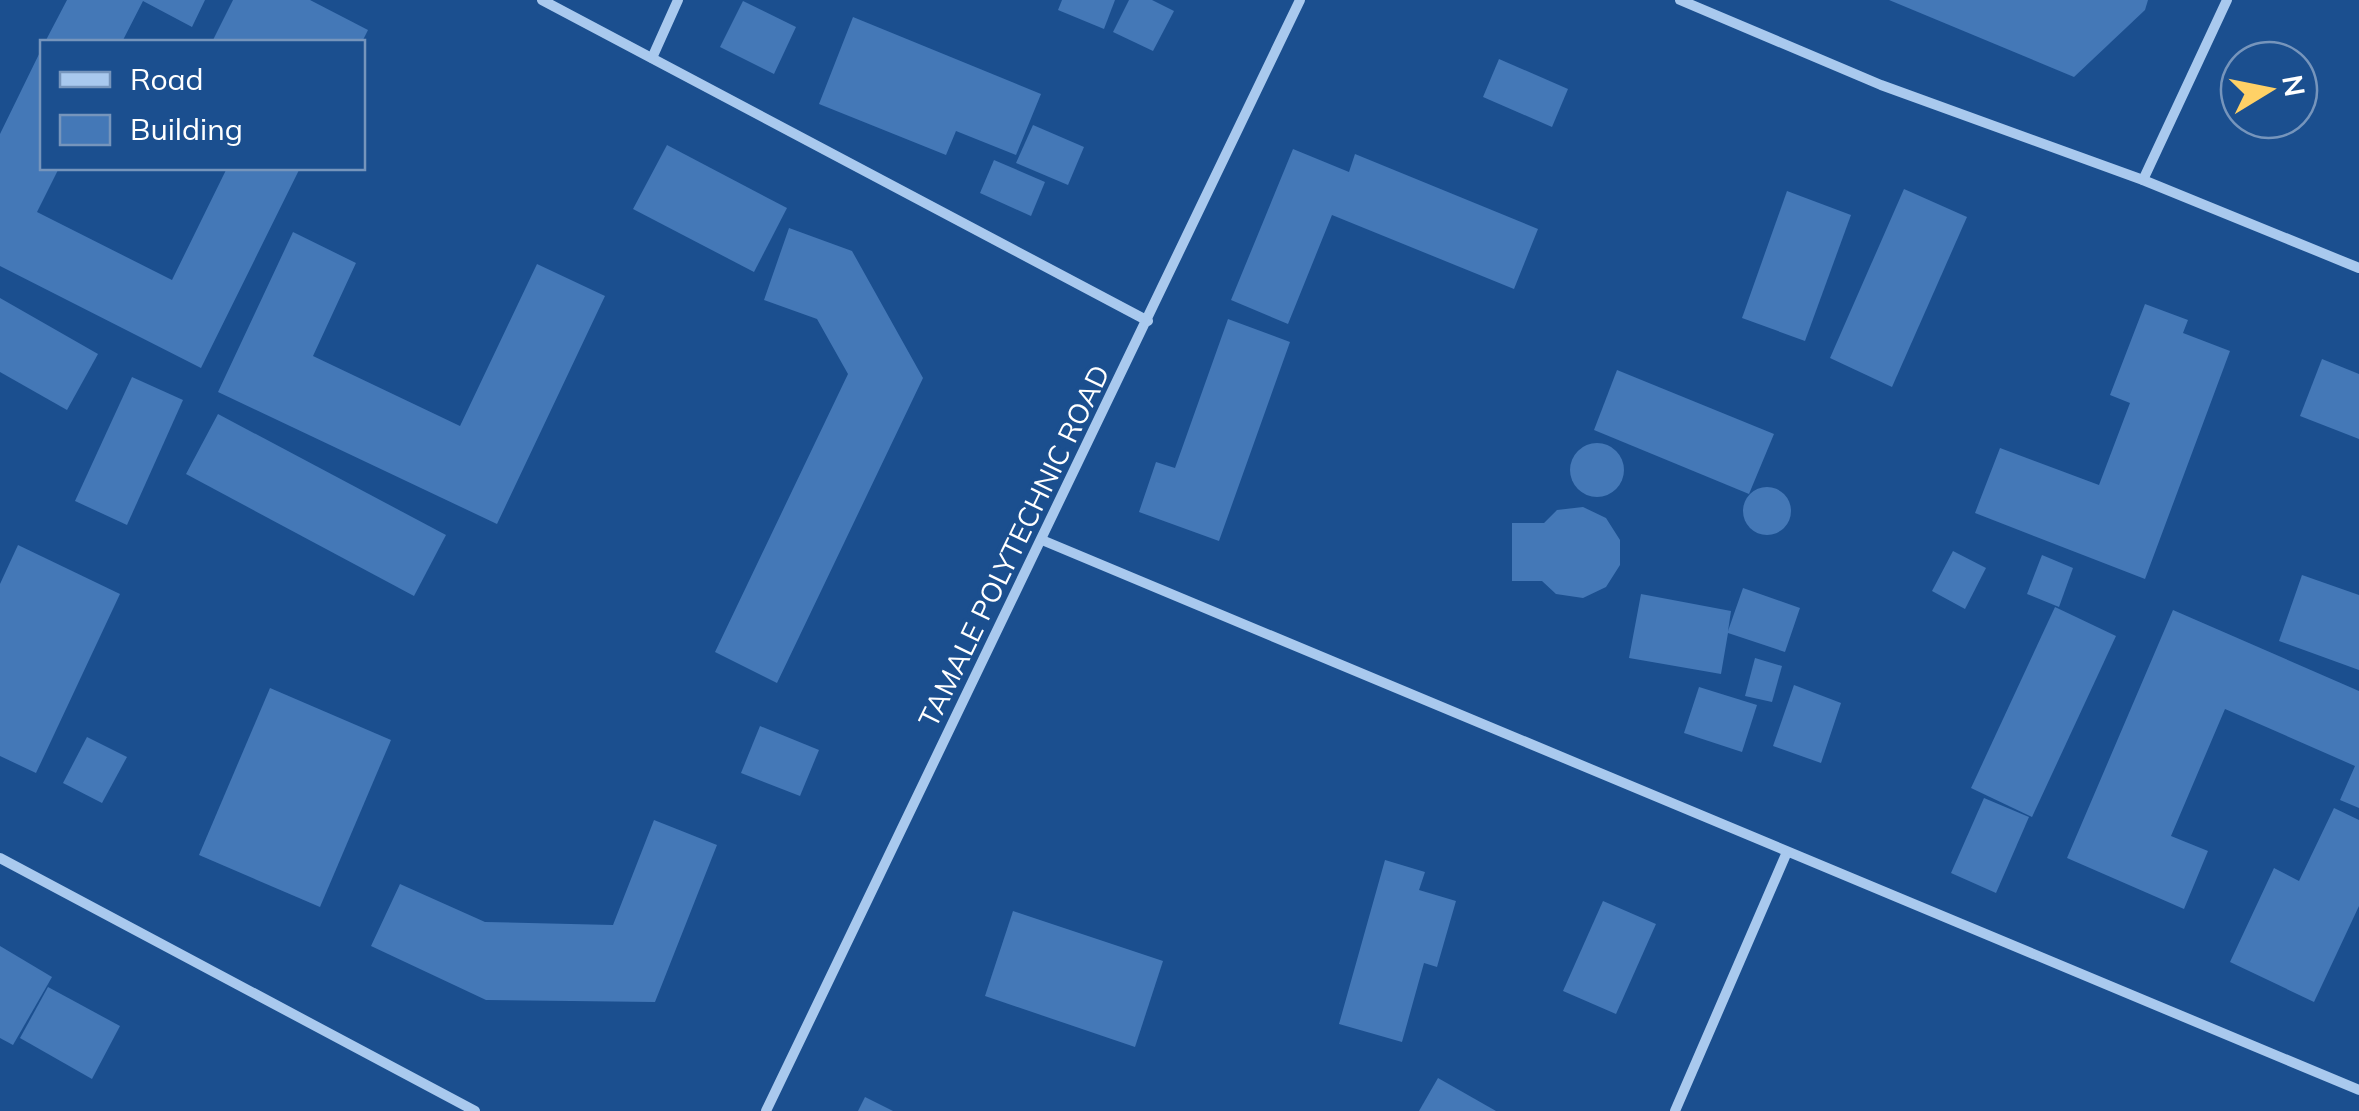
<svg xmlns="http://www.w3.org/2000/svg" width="2359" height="1111" font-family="Mulish,sans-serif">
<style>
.building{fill:#4478b7}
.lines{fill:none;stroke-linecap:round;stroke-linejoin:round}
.street{stroke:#a9c9ee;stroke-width:10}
.labels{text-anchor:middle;stroke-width:8;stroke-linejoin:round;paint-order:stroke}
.street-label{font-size:28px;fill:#fff;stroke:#1b4f8f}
</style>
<rect width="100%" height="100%" fill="#1b4f8f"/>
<g class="building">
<path d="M67 0H205L192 27 143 1 122 42H45Z"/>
<path d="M233 0H310L368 30 362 42H212Z"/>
<path d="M1062 0H1115L1104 29 1058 10Z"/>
<path d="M1129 0H1152L1174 11 1153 51 1113 32Z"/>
<path d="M1889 0H2148L2145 10 2074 77Z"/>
<path d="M743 1 796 27 774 74 720 47Z"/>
<path d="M853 17 1041 94 1016 155 956 131 946 155 819 104Z"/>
<path d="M42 48V168H59L37 212 172 280 227 168H300L201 368 0 266V134Z"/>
<path d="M1499 59 1568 89 1552 127 1483 97Z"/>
<path d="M1033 125 1084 147 1068 185 1016 163Z"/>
<path d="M667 145 787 208 754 272 633 209Z"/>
<path d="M1293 149 1349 172 1355 154 1538 229 1514 289 1332 215 1288 324 1231 300Z"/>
<path d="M994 160 1045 182 1031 216 980 193Z"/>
<path d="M1904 189 1967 217 1892 387 1830 358Z"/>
<path d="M1787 191 1851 215 1805 341 1742 318Z"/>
<path d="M789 228 852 251 923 378 777 683 715 652 848 374 817 319 764 300Z"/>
<path d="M293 232 356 263 313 356 460 426 537 264 605 296 497 524 218 392Z"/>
<path d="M0 298 98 354 67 410 0 372Z"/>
<path d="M2145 304 2188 320 2183 333 2230 351 2145 579 1975 513 2000 448 2099 485 2130 403 2110 395Z"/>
<path d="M1228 319 1290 342 1219 541 1139 512 1156 462 1175 468Z"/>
<path d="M2322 359 2359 374V439L2300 416Z"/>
<path d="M1617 370 1774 434 1749 494 1594 430Z"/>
<path d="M132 377 183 400 127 525 75 501Z"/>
<path d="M218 414 446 535 414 596 186 474Z"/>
<circle cx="1597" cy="470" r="27"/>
<circle cx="1767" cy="511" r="24"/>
<path d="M1583 507 1606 518 1620 540V565L1606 587 1583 598 1556 594 1542 581H1512V523H1544L1557 510Z"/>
<path d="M18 545 120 594 36 773 0 756V584Z"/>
<path d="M1953 551 1986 568 1965 609 1932 591Z"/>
<path d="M2042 555 2073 568 2059 607 2027 594Z"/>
<path d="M2302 575 2359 595V670L2279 641Z"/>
<path d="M1743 588 1800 608 1785 652 1728 633 1721 674 1629 658 1641 594 1731 611 1728 631Z"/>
<path d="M2055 607 2116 636 2032 817 1971 788Z"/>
<path d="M2173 610 2359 691V808L2340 800 2355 766 2225 709 2171 836 2208 851 2184 909 2067 858Z"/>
<path d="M1755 658 1782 666 1772 702 1745 696Z"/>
<path d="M1794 685 1841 703 1821 763 1773 746Z"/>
<path d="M1699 687 1757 705 1742 752 1684 733Z"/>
<path d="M270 688 391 740 320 907 199 855Z"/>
<path d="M760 726 819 750 800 796 741 773Z"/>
<path d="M87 737 127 757 102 803 63 783Z"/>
<path d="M1984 798 2029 817 1996 893 1951 873Z"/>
<path d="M2334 808 2359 820V906L2314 1002 2230 962 2274 868 2299 881Z"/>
<path d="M654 820 717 845 655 1002 486 1000 371 946 400 884 485 922 613 925Z"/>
<path d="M1385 860 1425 872 1419 890 1456 901 1437 967 1424 963 1402 1042 1339 1024Z"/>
<path d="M1603 901 1656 924 1616 1014 1563 991Z"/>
<path d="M1013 911 1163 961 1135 1047 985 996Z"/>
<path d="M0 946 52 977 13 1045 0 1038Z"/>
<path d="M48 987 120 1026 92 1079 20 1038Z"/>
<path d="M1438 1078 1496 1111H1419Z"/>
<path d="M865 1097 893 1111H858Z"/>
</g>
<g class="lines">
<g class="street">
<path d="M542 0 1148 321"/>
<path d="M1680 0 1881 85 2143 180 2359 268"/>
<path d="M652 58 678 0"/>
<path d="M2143 180 2227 0"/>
<path d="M1042 540 2359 1090"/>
<path d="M0 858 475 1111"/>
<path d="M766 1111 1300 0"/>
<path d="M1675 1111 1787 852"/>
</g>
</g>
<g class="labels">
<g class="street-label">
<text transform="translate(1014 546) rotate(-64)" y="10">TAMALE POLYTECHNIC ROAD</text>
</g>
</g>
<rect x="40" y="40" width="325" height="130" fill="#1b4f8f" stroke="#7695bc" stroke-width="2.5"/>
<rect x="60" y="72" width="50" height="15" fill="#a9c9ee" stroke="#7695bc" stroke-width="2.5"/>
<text x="130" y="90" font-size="30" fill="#ffffff">Road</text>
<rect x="60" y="115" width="50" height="30" fill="#4478b7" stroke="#7695bc" stroke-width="2.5"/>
<text x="130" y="140" font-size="30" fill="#ffffff">Building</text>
<g transform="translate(2269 90) rotate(80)"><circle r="48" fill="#1b4f8f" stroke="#7695bc" stroke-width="2.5"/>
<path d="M0-8L18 38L0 25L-18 38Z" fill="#ffd166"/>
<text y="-15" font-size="28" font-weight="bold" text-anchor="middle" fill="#ffffff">N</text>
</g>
</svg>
